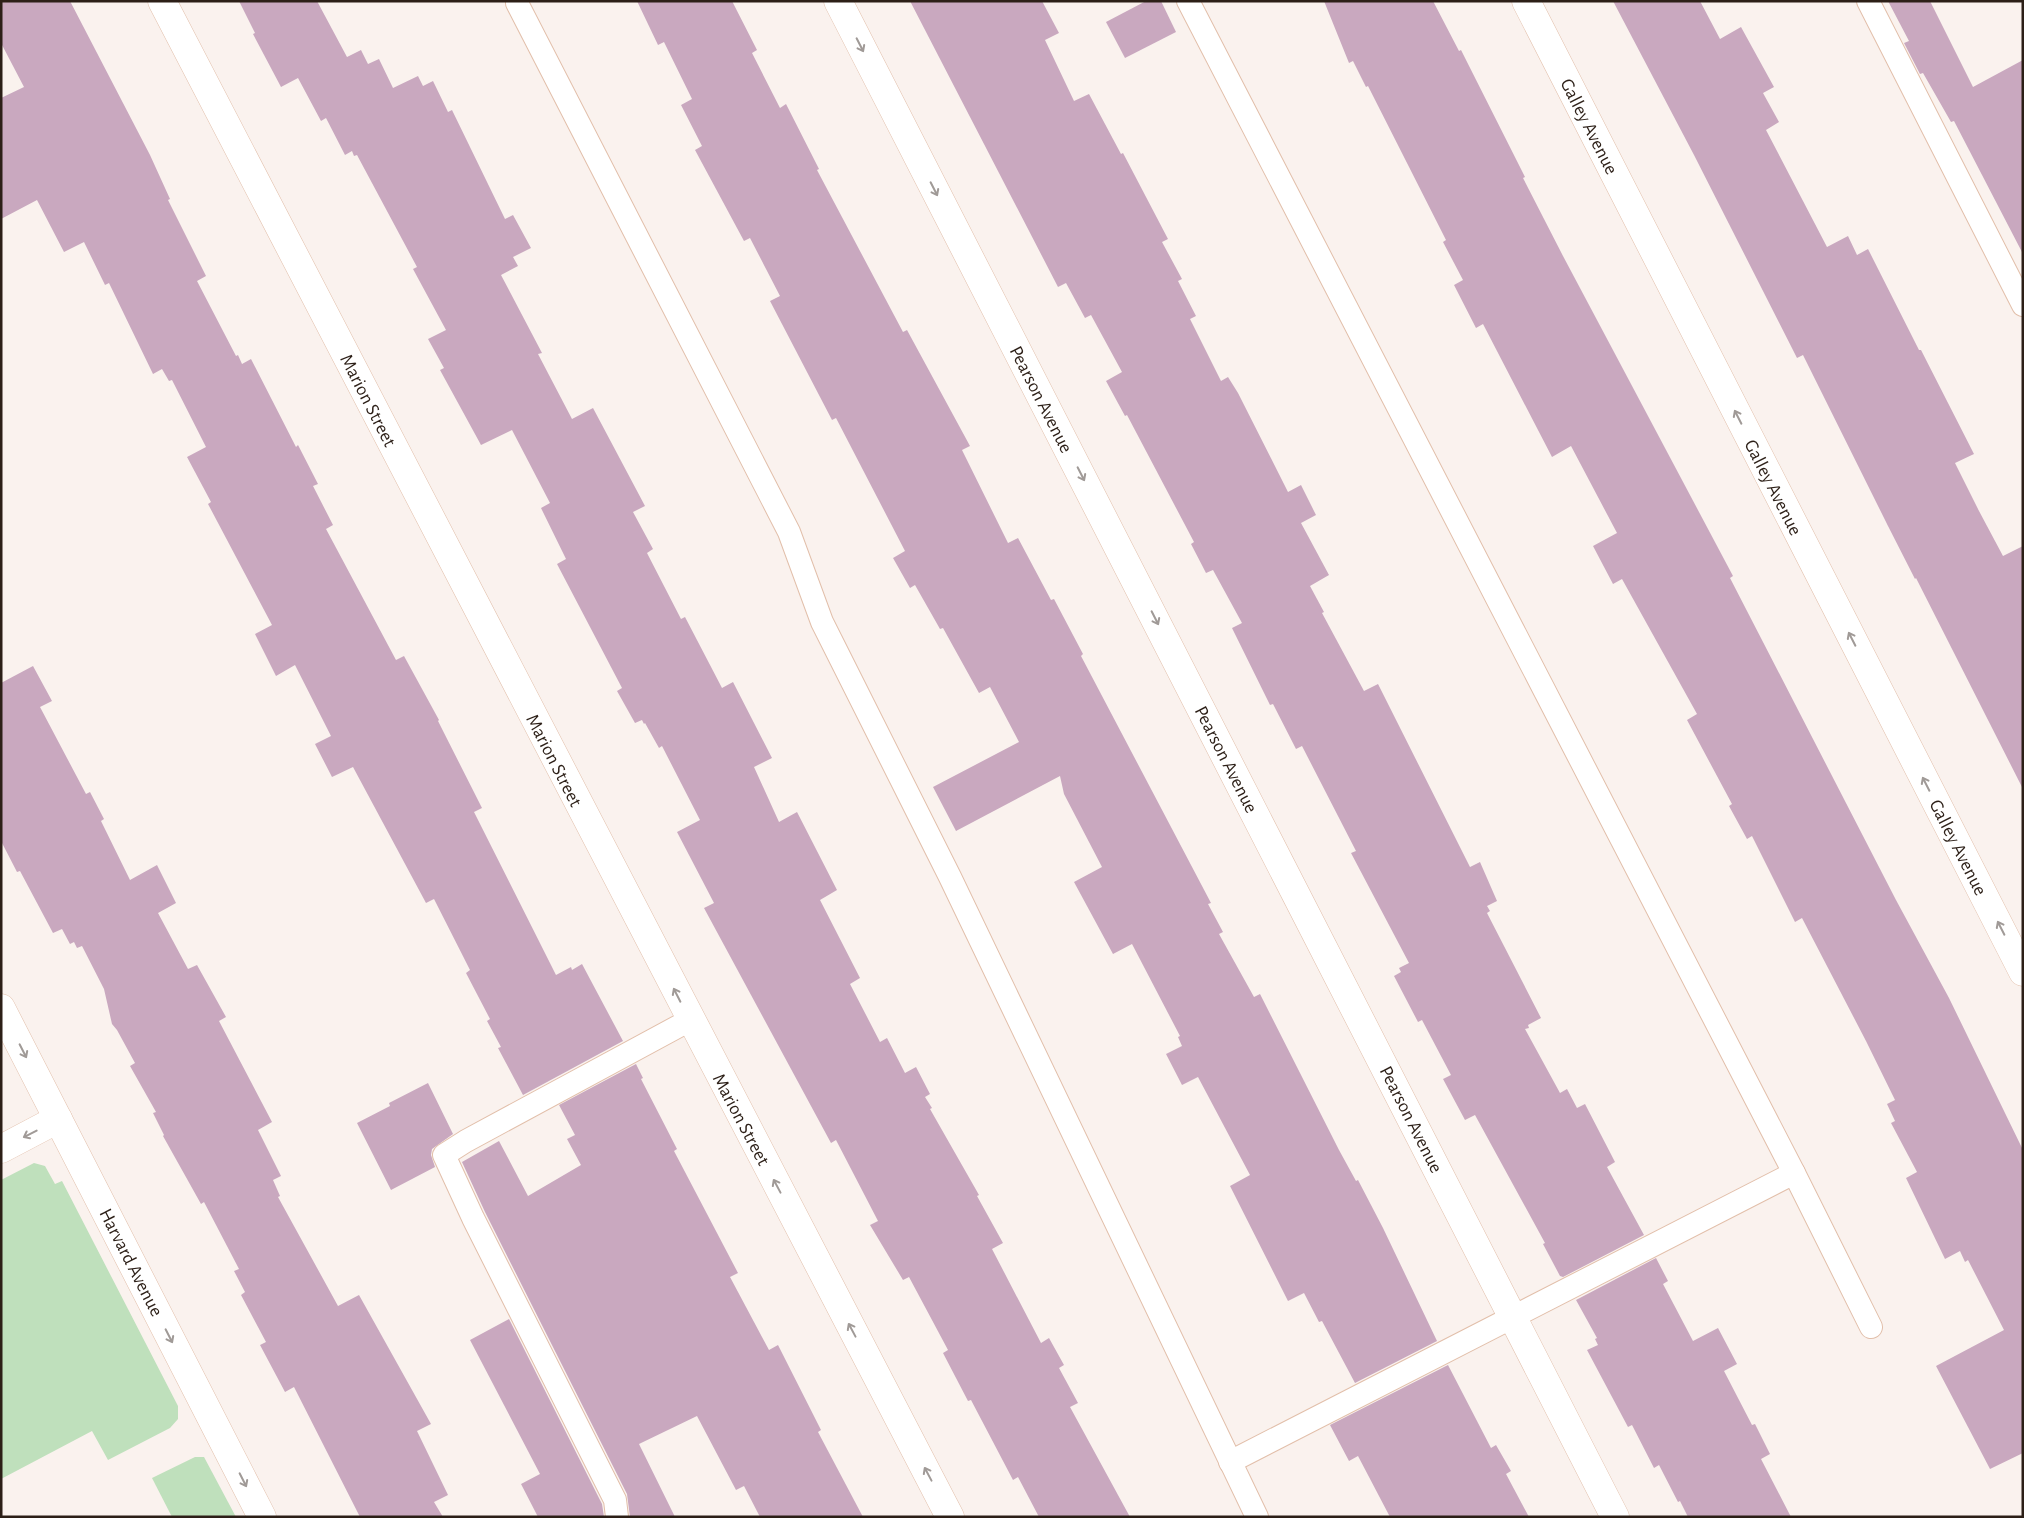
<svg xmlns="http://www.w3.org/2000/svg" width="2024" height="1518" font-family="'Alegreya Sans',sans-serif">
<style>
.green{fill:#bfe0bc}
.building{fill:#c9a8bf}
.lines{fill:none;stroke-linecap:round;stroke-linejoin:round}
.service-casing{stroke:#e2bfaa;stroke-width:24}
.minor-casing{stroke:#e2bfaa;stroke-width:29}
.service{stroke:#fff;stroke-width:22}
.minor{stroke:#fff;stroke-width:28}
.oneway{stroke:#a09a97}
.labels{text-anchor:middle;stroke-width:5;stroke-linejoin:round;paint-order:stroke}
.street-label{font-size:19px;fill:#2c1f17;stroke:#fff}
</style>
<rect width="100%" height="100%" fill="#faf2ee"/>
<g class="green">
<path d="M34 1163 45 1166 55 1184 62 1181 178 1406V1419L170 1428 108 1460 92 1431 1 1479V1180Z"/>
<path d="M195 1457H204L236 1517H172L152 1478Z"/>
</g>
<g class="building">
<path d="M1 1H70L150 155 170 199 168 200 206 276 197 281 236 356 238 355 242 364 251 359 296 447 298 445 318 484 313 486 333 525 326 529 396 660 404 656 439 720 438 721 482 808 474 812 556 975 571 967 572 970 582 964 623 1041 523 1095 498 1048 501 1047 487 1021 490 1019 466 973 470 970 434 899 426 903 353 767 332 777 315 744 331 736 295 665 276 676 255 634 272 625 208 504 211 502 187 457 206 447 172 380 169 381 162 369 153 374 109 283 105 285 84 242 64 252 37 200 1 219V98L24 87 1 43Z"/>
<path d="M239 1H317L347 57 361 50 368 64 379 59 393 88 418 76 423 86 433 81 448 112 452 110 505 219 513 215 531 248 513 257 518 266 501 275 542 353 538 354 572 419 593 408 645 506 633 512 653 549 647 553 681 619 685 617 722 688 733 682 772 758 754 767 779 822 797 812 837 890 820 900 860 978 850 984 880 1042 887 1038 905 1073 916 1067 930 1094 925 1097 932 1108 930 1109 979 1195 977 1196 1003 1243 992 1249 1041 1343 1049 1338 1064 1365 1059 1368 1078 1403 1070 1407 1130 1517H1039L1018 1477 1013 1480 971 1400 968 1401 943 1353 948 1350 909 1277 903 1280 870 1225 878 1221 836 1140 831 1143 704 908 714 903 677 832 700 820 662 746 659 748 645 723 644 724 642 720 635 723 617 691 622 688 557 564 566 559 541 508 550 503 512 430 481 445 440 370 444 368 428 339 446 330 413 269 417 267 357 155 354 156 352 151 345 155 326 118 321 121 298 78 281 87 253 34 255 33Z"/>
<path d="M637 1H732L757 50 752 53 780 108 786 104 819 169 817 170 903 332 907 330 970 446 962 450 1008 543 1018 538 1051 600 1054 599 1083 654 1081 656 1211 903 1208 904 1223 932 1219 934 1254 997 1260 994 1339 1150 1356 1181 1358 1180 1383 1228 1437 1341 1355 1383 1322 1321 1319 1322 1304 1293 1288 1301 1230 1186 1250 1175 1198 1077 1182 1085 1166 1054 1182 1046 1178 1037 1180 1036 1132 944 1113 954 1074 882 1102 867 1064 794 1060 776 956 831 933 787 1019 742 990 687 979 693 943 628 940 629 915 585 910 588 893 558 905 551 836 418 832 420 770 301 780 296 750 238 744 241 695 150 702 146 681 105 692 99 664 42 658 45Z"/>
<path d="M910 1H1042L1059 33 1045 40 1074 101 1089 94 1121 154 1123 153 1168 239 1162 242 1182 279 1178 281 1196 316 1190 319 1221 381 1228 377 1238 393 1288 492 1301 485 1316 515 1301 523 1329 575 1310 586 1324 612 1322 613 1364 691 1378 684 1470 867 1480 862 1497 901 1487 906 1490 911 1487 913 1541 1018 1528 1025 1529 1028 1525 1029 1560 1093 1567 1089 1577 1108 1585 1104 1615 1162 1607 1167 1644 1235 1563 1277 1560 1276 1543 1244 1545 1243 1475 1115 1465 1120 1443 1079 1451 1075 1422 1020 1418 1022 1394 976 1401 972 1399 968 1409 963 1351 853 1356 851 1302 746 1296 749 1273 704 1270 705 1232 628 1242 623 1213 570 1206 573 1191 544 1194 542 1127 415 1125 416 1106 381 1122 372 1091 315 1085 318 1066 283 1058 287Z"/>
<path d="M1146 1H1161L1176 32 1125 58 1106 22Z"/>
<path d="M1324 1H1433L1459 51 1461 50 1525 177 1523 178 1563 256 1733 576 1730 578 1896 900 1949 998 2023 1150V1453L1990 1469 1936 1366 2004 1330 1968 1260 1965 1262 1960 1251 1945 1259 1906 1178 1917 1172 1891 1123 1895 1121 1887 1104 1895 1100 1866 1041 1802 918 1795 922 1752 836 1747 839 1729 806 1732 804 1687 720 1697 714 1622 579 1613 584 1593 546 1617 533 1571 446 1552 457 1483 324 1476 328 1454 285 1463 280 1443 242 1446 240 1368 86 1366 87 1353 61 1349 63Z"/>
<path d="M1613 1H1700L1720 39 1741 27 1774 87 1763 93 1779 122 1766 130 1827 247 1848 236 1857 255 1868 249 1919 350H1921L1974 454 1955 463 1979 511 2003 556 2023 546V789L1916 578 1915 579 1888 526 1803 355 1797 358 1694 155Z"/>
<path d="M1888 1H1930L1973 87 2023 60V254L1954 121 1951 122 1923 73 1920 74 1904 43 1909 41Z"/>
<path d="M33 666 52 701 40 707 86 794 90 792 104 819 101 821 130 880 157 865 176 903 158 913 188 969 197 965 226 1017 219 1021 272 1122 258 1130 281 1176 273 1180 280 1196 278 1197 338 1306 359 1295 431 1424 417 1431 448 1495 434 1502 443 1517H360L294 1387 285 1392 260 1345 266 1342 241 1295 245 1292 234 1271 239 1269 204 1202 201 1204 163 1136 164 1135 153 1113 156 1112 130 1066 135 1063 117 1030 112 1024 104 989 82 946 77 948 74 942 70 944 62 929 53 933 20 871 17 872 1 841V683Z"/>
<path d="M636 1064 643 1078 641 1079 677 1149 674 1151 738 1273 730 1277 769 1350 778 1345 821 1430 818 1432 863 1517H760L744 1486 736 1490 697 1416 639 1444 675 1517H630L627 1494 485 1212 462 1162 499 1141 528 1196 581 1165 567 1139 575 1135 559 1105Z"/>
<path d="M428 1083 453 1134 432 1149 431 1155 435 1167 391 1190 357 1123 390 1106 389 1103Z"/>
<path d="M1656 1258 1668 1281 1663 1284 1693 1341 1718 1328 1737 1364 1724 1371 1752 1425 1755 1424 1770 1454 1761 1459 1791 1517H1688L1680 1501 1678 1502 1659 1465 1654 1468 1632 1425 1628 1427 1587 1350 1598 1345 1595 1339 1597 1338 1576 1300Z"/>
<path d="M509 1319 602 1504 604 1517H538L521 1484 540 1474 470 1340Z"/>
<path d="M1448 1365 1491 1448 1496 1445 1511 1471 1506 1474 1529 1517H1390L1358 1456 1349 1461 1330 1425Z"/>
</g>
<g class="lines">
<defs>
<g id="service">
<path d="M1188 1 1794 1173 1871 1327"/>
<path d="M1868 1 2023 305"/>
<path d="M517 3 789 532 822 622 950 877 1257 1517"/>
<path d="M1230 1462 1794 1173"/>
<path d="M617 1517 615 1500 473 1218 444 1155 466 1141 690 1020"/>
</g>
<g id="minor">
<path d="M162 1 950 1517"/>
<path d="M838 1 1615 1517"/>
<path d="M1526 1 2023 972"/>
<path d="M1 1008 262 1517"/>
<path d="M1 1149 58 1119"/>
</g>
</defs>
<use href="#service" class="service-casing"/>
<use href="#minor" class="minor-casing"/>
<use href="#service" class="service"/>
<use href="#minor" class="minor"/>
</g>
<defs><path id="oneway-shaft" d="M-6 0H5M1.5-3L5.5 0L1.5 3" fill="none" stroke-width="1.6" stroke-linecap="round" stroke-linejoin="round" transform="scale(1.25)"/></defs>
<g class="oneway">
<use href="#oneway-shaft" transform="translate(860 45) rotate(63)"/>
<use href="#oneway-shaft" transform="translate(934 189) rotate(63)"/>
<use href="#oneway-shaft" transform="translate(1738 417) rotate(-117)"/>
<use href="#oneway-shaft" transform="translate(1081 474) rotate(63)"/>
<use href="#oneway-shaft" transform="translate(1155 618) rotate(63)"/>
<use href="#oneway-shaft" transform="translate(1852 639) rotate(-117)"/>
<use href="#oneway-shaft" transform="translate(1926 784) rotate(-117)"/>
<use href="#oneway-shaft" transform="translate(2001 928) rotate(-117)"/>
<use href="#oneway-shaft" transform="translate(677 995) rotate(-117)"/>
<use href="#oneway-shaft" transform="translate(23 1051) rotate(63)"/>
<use href="#oneway-shaft" transform="translate(30 1134) rotate(153)"/>
<use href="#oneway-shaft" transform="translate(777 1186) rotate(-118)"/>
<use href="#oneway-shaft" transform="translate(852 1330) rotate(-118)"/>
<use href="#oneway-shaft" transform="translate(169 1336) rotate(63)"/>
<use href="#oneway-shaft" transform="translate(928 1474) rotate(-118)"/>
<use href="#oneway-shaft" transform="translate(243 1480) rotate(63)"/>
</g>
<g class="labels">
<g class="street-label">
<text transform="translate(1590 126) rotate(63)" y="7">Galley Avenue</text>
<text transform="translate(1042 399) rotate(63)" y="7">Pearson Avenue</text>
<text transform="translate(369 400) rotate(63)" y="7">Marion Street</text>
<text transform="translate(1774 487) rotate(63)" y="7">Galley Avenue</text>
<text transform="translate(1227 759) rotate(63)" y="7">Pearson Avenue</text>
<text transform="translate(555 760) rotate(63)" y="7">Marion Street</text>
<text transform="translate(1959 847) rotate(63)" y="7">Galley Avenue</text>
<text transform="translate(742 1119) rotate(62)" y="7">Marion Street</text>
<text transform="translate(1412 1119) rotate(63)" y="7">Pearson Avenue</text>
<text transform="translate(132 1262) rotate(63)" y="7">Harvard Avenue</text>
</g>
</g>
<rect width="2024" height="1518" fill="none" stroke="#2c1f17" stroke-width="5"/>
</svg>
